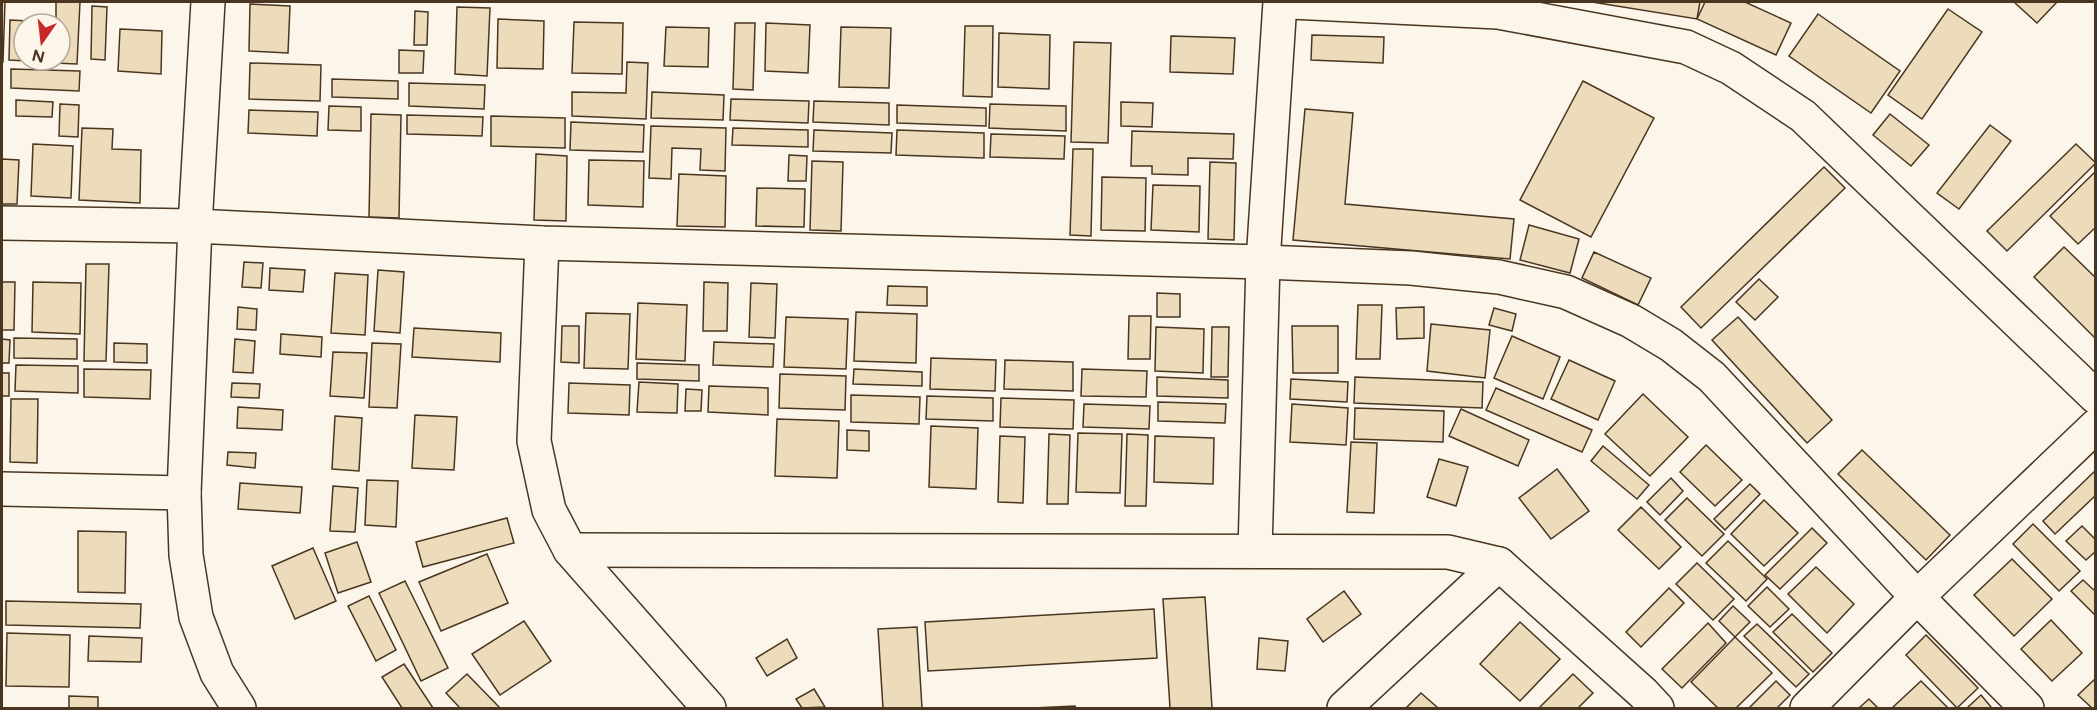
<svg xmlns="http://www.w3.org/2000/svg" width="2097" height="710" font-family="Figtree,sans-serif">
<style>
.building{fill:#ecdcbc;stroke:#4a3520;stroke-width:1.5}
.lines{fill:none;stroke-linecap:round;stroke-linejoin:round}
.minor-casing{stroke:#4a3520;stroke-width:36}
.minor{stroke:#fbf6e9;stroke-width:33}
</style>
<rect width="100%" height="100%" fill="#fbf6e9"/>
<g class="building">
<path d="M2 2H5L3 62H2Z"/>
<path d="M56 2H80L77 64 54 63V60H60V24H56Z"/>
<path d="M1592 2H1700L1697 19Z"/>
<path d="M1705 2H1745L1791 23 1776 55 1697 19Z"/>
<path d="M2014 2H2057L2037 23Z"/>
<path d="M250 4 290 6 288 53 249 51Z"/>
<path d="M92 6 107 7 105 60 91 59Z"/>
<path d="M457 7 490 8 487 76 455 74Z"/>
<path d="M1948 9 1982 32 1922 119 1888 95Z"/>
<path d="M415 11 428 12 427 45H414Z"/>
<path d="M1818 14 1900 71 1871 113 1789 56Z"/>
<path d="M498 19 544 21 543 69 497 68Z"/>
<path d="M10 20 48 22V24H24V60H46V62L9 60Z"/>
<path d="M574 22 623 23 622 74 572 73Z"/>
<path d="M735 23H755L753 90 733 89Z"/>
<path d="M766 23 810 25 808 73 765 71Z"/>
<path d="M965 26H993L992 97 963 96Z"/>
<path d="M666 27 709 28 708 67 664 66Z"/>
<path d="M841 27 891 28 889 88 839 87Z"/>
<path d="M120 29 162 31 161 74 118 71Z"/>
<path d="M999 33 1050 35 1049 89 998 87Z"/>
<path d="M1312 35 1384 37 1383 63 1311 60Z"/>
<path d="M1171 36 1235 38 1233 74 1170 72Z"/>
<path d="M1074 42 1111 43 1108 143 1071 142Z"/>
<path d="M399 50 424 51 423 73H399Z"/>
<path d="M627 62 648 63 646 119 572 116V92L626 93Z"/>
<path d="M250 63 321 65 320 101 249 99Z"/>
<path d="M11 69 80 71 79 91 11 88Z"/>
<path d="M332 79 398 81V99L332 97Z"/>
<path d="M1583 81 1654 118 1591 237 1520 200Z"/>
<path d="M409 83 485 85 484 109 409 106Z"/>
<path d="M652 92 724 95 723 120 651 118Z"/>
<path d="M731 99 809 101 808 123 730 120Z"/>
<path d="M16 100 53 102 52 117 16 116Z"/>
<path d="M814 101 889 103V125L813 122Z"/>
<path d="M1121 102 1153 103 1152 127 1121 126Z"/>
<path d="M60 104 79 105 78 137 59 136Z"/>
<path d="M990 104 1066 106V131L989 128Z"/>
<path d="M897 105 986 108V126L897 123Z"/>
<path d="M329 106 361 107V131L328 130Z"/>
<path d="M1305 109 1353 113 1345 204 1514 219 1510 259 1293 240Z"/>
<path d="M249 110 318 112 317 136 248 133Z"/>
<path d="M371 114 401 115 399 218 369 217Z"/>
<path d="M1890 114 1929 145 1911 166 1873 135Z"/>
<path d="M407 115 483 117 482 136 407 134Z"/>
<path d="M491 116 565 118V148L491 146Z"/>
<path d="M571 122 644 125 643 152 570 150Z"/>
<path d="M1990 125 2011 141 1959 209 1937 193Z"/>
<path d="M651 126 726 128 725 171 700 170 701 149 672 148 671 179 649 178Z"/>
<path d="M82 128 113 129 112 149 141 150 140 203 79 200Z"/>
<path d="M733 128 808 130V147L732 145Z"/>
<path d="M814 130 892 133 891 153 813 151Z"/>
<path d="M897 130 984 133V158L896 155Z"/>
<path d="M1132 131 1234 134 1233 159 1188 158V175L1152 174V166H1131Z"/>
<path d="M991 134 1065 136 1064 159 990 157Z"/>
<path d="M33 144 73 146 71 198 31 196Z"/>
<path d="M2076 144 2096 163 2007 251 1987 231Z"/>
<path d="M1073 149H1093L1091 236 1070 235Z"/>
<path d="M536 154 567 156 566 221 534 220Z"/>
<path d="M789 155 807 156 806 181H788Z"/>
<path d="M2 159 19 160 17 204H2Z"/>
<path d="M589 160 644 161 643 207 588 205Z"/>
<path d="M812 161 843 162 841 231 810 230Z"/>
<path d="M1210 162 1236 163 1234 240 1208 239Z"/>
<path d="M1824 167 1845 188 1701 328 1681 307Z"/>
<path d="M2096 171V227L2078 244 2050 216Z"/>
<path d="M679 174 726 176 725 227 677 226Z"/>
<path d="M1102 177 1146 178 1145 231 1101 230Z"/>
<path d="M1153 185 1200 186 1199 232 1151 230Z"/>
<path d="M757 188 805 189 804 227 756 226Z"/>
<path d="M1529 225 1579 239 1570 273 1520 260Z"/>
<path d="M2064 247 2096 278V339L2034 277Z"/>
<path d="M1594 252 1651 278 1638 305 1582 278Z"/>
<path d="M244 262 263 263 261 288 242 287Z"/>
<path d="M86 264H109L106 361H84Z"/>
<path d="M270 268 305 270 303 292 269 290Z"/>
<path d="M378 270 404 272 400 333 374 331Z"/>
<path d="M335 273 368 275 365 335 331 333Z"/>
<path d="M1759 279 1778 297 1755 320 1736 302Z"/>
<path d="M2 282H15L14 330H2Z"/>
<path d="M33 282 81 283 80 334 32 332Z"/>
<path d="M704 282 728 283 727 331H703Z"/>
<path d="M751 283 777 284 775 338 749 337Z"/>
<path d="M888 286 927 287V306L887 305Z"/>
<path d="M1157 293 1180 294V317H1157Z"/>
<path d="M638 303 687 305 685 361 636 359Z"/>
<path d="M1358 305H1382L1380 359H1356Z"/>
<path d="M238 307 257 309 256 330 237 329Z"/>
<path d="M1424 307V338L1397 339 1396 308Z"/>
<path d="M1494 308 1516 314 1512 331 1489 325Z"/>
<path d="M856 312 917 314 916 363 854 361Z"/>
<path d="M586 313 630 314 628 369 584 368Z"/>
<path d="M1129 316H1151L1150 359H1128Z"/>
<path d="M786 317 848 319 846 369 784 367Z"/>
<path d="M1738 317 1832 420 1807 443 1712 340Z"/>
<path d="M1431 324 1490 330 1485 378 1427 371Z"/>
<path d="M562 326H579V363L561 362Z"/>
<path d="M1292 326H1338V373H1293Z"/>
<path d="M1156 327 1204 329 1203 373 1155 371Z"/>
<path d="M1212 327H1229L1228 377H1211Z"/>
<path d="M414 328 501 333 500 362 412 357Z"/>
<path d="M281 334 322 337 321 357 280 354Z"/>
<path d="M1512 336 1560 357 1543 399 1494 378Z"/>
<path d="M14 338 77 339V359L14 358Z"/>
<path d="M2 339 10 340 9 363H2Z"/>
<path d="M235 339 255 341 253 373 233 372Z"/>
<path d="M714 342 774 344 773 367 713 365Z"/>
<path d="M114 343 147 344V363L114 362Z"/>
<path d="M372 343 401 344 397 408 369 407Z"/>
<path d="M333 352 367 353 364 398 330 396Z"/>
<path d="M931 358 996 360 995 391 930 389Z"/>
<path d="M1005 360 1073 362V391L1004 389Z"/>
<path d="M1569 360 1615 381 1598 420 1551 399Z"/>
<path d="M637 363 699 365V381L637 379Z"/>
<path d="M16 365 78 366V393L15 391Z"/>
<path d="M84 369 151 370 150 399 84 397Z"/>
<path d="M854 369 922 372V386L853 384Z"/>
<path d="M1082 369 1147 371 1146 397 1081 396Z"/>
<rect x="2" y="373" width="7" height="23"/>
<path d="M780 374 846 376 845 410 779 408Z"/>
<path d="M1157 377 1228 380V398L1157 396Z"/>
<path d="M1355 377 1483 382 1482 408 1354 403Z"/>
<path d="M1291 379 1348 382 1347 402 1290 399Z"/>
<path d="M639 382 678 384 677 413 637 412Z"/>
<path d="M232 383 260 384 259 398 231 397Z"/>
<path d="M569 383 630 385 629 415 568 413Z"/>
<path d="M709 386 768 388V415L708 412Z"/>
<path d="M1496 388 1592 430 1582 452 1486 410Z"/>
<path d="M686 389 702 390 701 411H685Z"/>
<path d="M1643 394 1688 437 1650 476 1605 434Z"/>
<path d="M851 395 920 397 919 424 851 422Z"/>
<path d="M927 396 993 398V421L926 419Z"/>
<path d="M1001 398 1074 400 1073 429 1000 427Z"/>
<path d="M11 399H38L37 463 10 462Z"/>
<path d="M1158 402 1226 404 1225 423 1158 421Z"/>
<path d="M1084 404 1150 406 1149 429 1083 427Z"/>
<path d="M1292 404 1348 408 1346 445 1290 442Z"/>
<path d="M238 407 283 410 282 430 237 428Z"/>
<path d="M1355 408 1444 411 1443 442 1354 439Z"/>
<path d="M1461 409 1529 440 1518 466 1449 436Z"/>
<path d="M415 415 457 417 454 470 412 468Z"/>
<path d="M335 416 362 418 359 471 332 469Z"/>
<path d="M777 419 839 421 837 478 775 476Z"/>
<path d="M931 426 978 428 976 489 929 487Z"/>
<path d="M847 430 869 431V451L847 450Z"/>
<path d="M1078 433 1122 434 1120 493 1076 492Z"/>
<path d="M1049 434 1070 435 1068 504H1047Z"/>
<path d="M1127 434 1148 435 1146 506H1125Z"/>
<path d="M1000 436 1025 437 1023 503 998 502Z"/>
<path d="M1155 436 1214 438 1213 484 1154 482Z"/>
<path d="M1351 442 1377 443 1374 513 1347 512Z"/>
<path d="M1706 445 1742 480 1715 506 1680 472Z"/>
<path d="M1603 446 1649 485 1637 499 1591 461Z"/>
<path d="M1862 450 1950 535 1926 560 1838 474Z"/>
<path d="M228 452 256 453 255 468 227 465Z"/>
<path d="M1439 459 1468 467 1456 506 1427 497Z"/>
<path d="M1557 469 1589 511 1551 539 1519 498Z"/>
<path d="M2096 470V495L2055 534 2043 521Z"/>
<path d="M1671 478 1683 491 1660 515 1647 502Z"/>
<path d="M367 480 398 481 396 527 365 525Z"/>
<path d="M240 483 302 487 300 513 238 509Z"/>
<path d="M1750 484 1760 494 1725 530 1714 519Z"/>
<path d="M333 486 358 488 355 532 330 531Z"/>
<path d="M1687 498 1724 534 1702 556 1665 520Z"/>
<path d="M1764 500 1798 533 1764 566 1731 534Z"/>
<path d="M1641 507 1681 547 1659 569 1618 530Z"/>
<path d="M507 518 514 543 423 567 416 542Z"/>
<path d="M2033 524 2080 571 2059 591 2013 544Z"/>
<path d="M2082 526 2096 540V551L2086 560 2066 541Z"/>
<path d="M1812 528 1827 543 1780 589 1765 575Z"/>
<path d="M78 531 126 532 125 593 78 592Z"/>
<path d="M1728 541 1767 579 1746 601 1706 563Z"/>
<path d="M357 542 371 582 338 593 325 553Z"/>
<path d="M313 548 336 601 295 619 272 566Z"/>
<path d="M487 554 508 603 441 631 419 582Z"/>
<path d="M2012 559 2052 599 2014 636 1974 595Z"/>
<path d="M1697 563 1734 599 1713 620 1676 584Z"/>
<path d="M1816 567 1854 604 1827 633 1788 594Z"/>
<path d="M2083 580 2096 592V616L2071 591Z"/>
<path d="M405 581 448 668 421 681 379 593Z"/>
<path d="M1767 587 1789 609 1770 627 1748 606Z"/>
<path d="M1669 588 1684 603 1641 647 1626 632Z"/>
<path d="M1344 591 1361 614 1323 642 1307 619Z"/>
<path d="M369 596 396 650 376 661 348 606Z"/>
<path d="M1205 597 1212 708H1170L1163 599Z"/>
<path d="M6 601 141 604 140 628 6 625Z"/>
<path d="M1733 606 1750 622 1735 637 1719 621Z"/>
<path d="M1154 609 1157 658 928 671 925 622Z"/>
<path d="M1792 614 1832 653 1813 672 1773 632Z"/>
<path d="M2051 620 2082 653 2052 681 2021 649Z"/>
<path d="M524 621 551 661 500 695 472 654Z"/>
<path d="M1520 622 1560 659 1520 701 1480 664Z"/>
<path d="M1708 623 1726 643 1682 688 1662 669Z"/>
<path d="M1757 624 1809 674 1796 687 1744 636Z"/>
<path d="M917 627 922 708H883L878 629Z"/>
<path d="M7 633 70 635 69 687 6 686Z"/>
<path d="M1926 635 1978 688 1957 708 1906 655Z"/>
<path d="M89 636 142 638 141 662 88 661Z"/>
<path d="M1735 637 1772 673 1736 708H1718L1691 682Z"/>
<path d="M1259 638 1288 641 1285 671 1257 669Z"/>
<path d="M787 639 797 658 767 676 756 658Z"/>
<path d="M404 664 433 708H402L382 677Z"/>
<path d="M467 674 500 708H460L446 693Z"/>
<path d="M1573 674 1593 693 1578 708H1539Z"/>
<path d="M2096 678V708H2092L2078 695Z"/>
<path d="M1776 681 1790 695 1777 708H1749Z"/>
<path d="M1921 681 1948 708H1892Z"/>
<path d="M814 689 825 707 802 708 796 699Z"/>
<path d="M1421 693 1438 708H1406Z"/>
<path d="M1981 695 1991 707 1990 708H1967Z"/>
<path d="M69 696 98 697V708H69Z"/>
<path d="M1869 699 1878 708H1859Z"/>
<path d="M1075 706 1076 708H1032Z"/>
</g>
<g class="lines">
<defs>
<g id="minor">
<path d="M208 2 195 226 184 493 186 555 196 617 217 673 239 708"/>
<path d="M1291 2 1498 12 1686 47 1731 68 1803 116 2096 397"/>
<path d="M2 223 195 226 542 243 1263 262 1411 268 1499 277 1566 292 1631 321 1671 345 1712 377 1917 597 2027 708"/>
<path d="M542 243 534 441 549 510 570 550 709 708"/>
<path d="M2 489 184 493"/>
<path d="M570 550 1448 552 1499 564 1643 693 1657 708"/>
<path d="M1255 551 1263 262 1280 2"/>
<path d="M1344 708 1499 564"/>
<path d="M1807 708 1917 597 2096 426"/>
</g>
</defs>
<use href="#minor" class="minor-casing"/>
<use href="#minor" class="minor"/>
</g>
<rect width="2097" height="710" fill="none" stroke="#4a3520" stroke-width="6"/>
<g transform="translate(42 42) rotate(194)"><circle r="28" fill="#fbf6e9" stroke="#b4a999" stroke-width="1.5"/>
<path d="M0-4.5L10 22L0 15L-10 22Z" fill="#c62828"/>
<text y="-9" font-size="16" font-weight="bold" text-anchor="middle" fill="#4a3520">N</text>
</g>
</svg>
